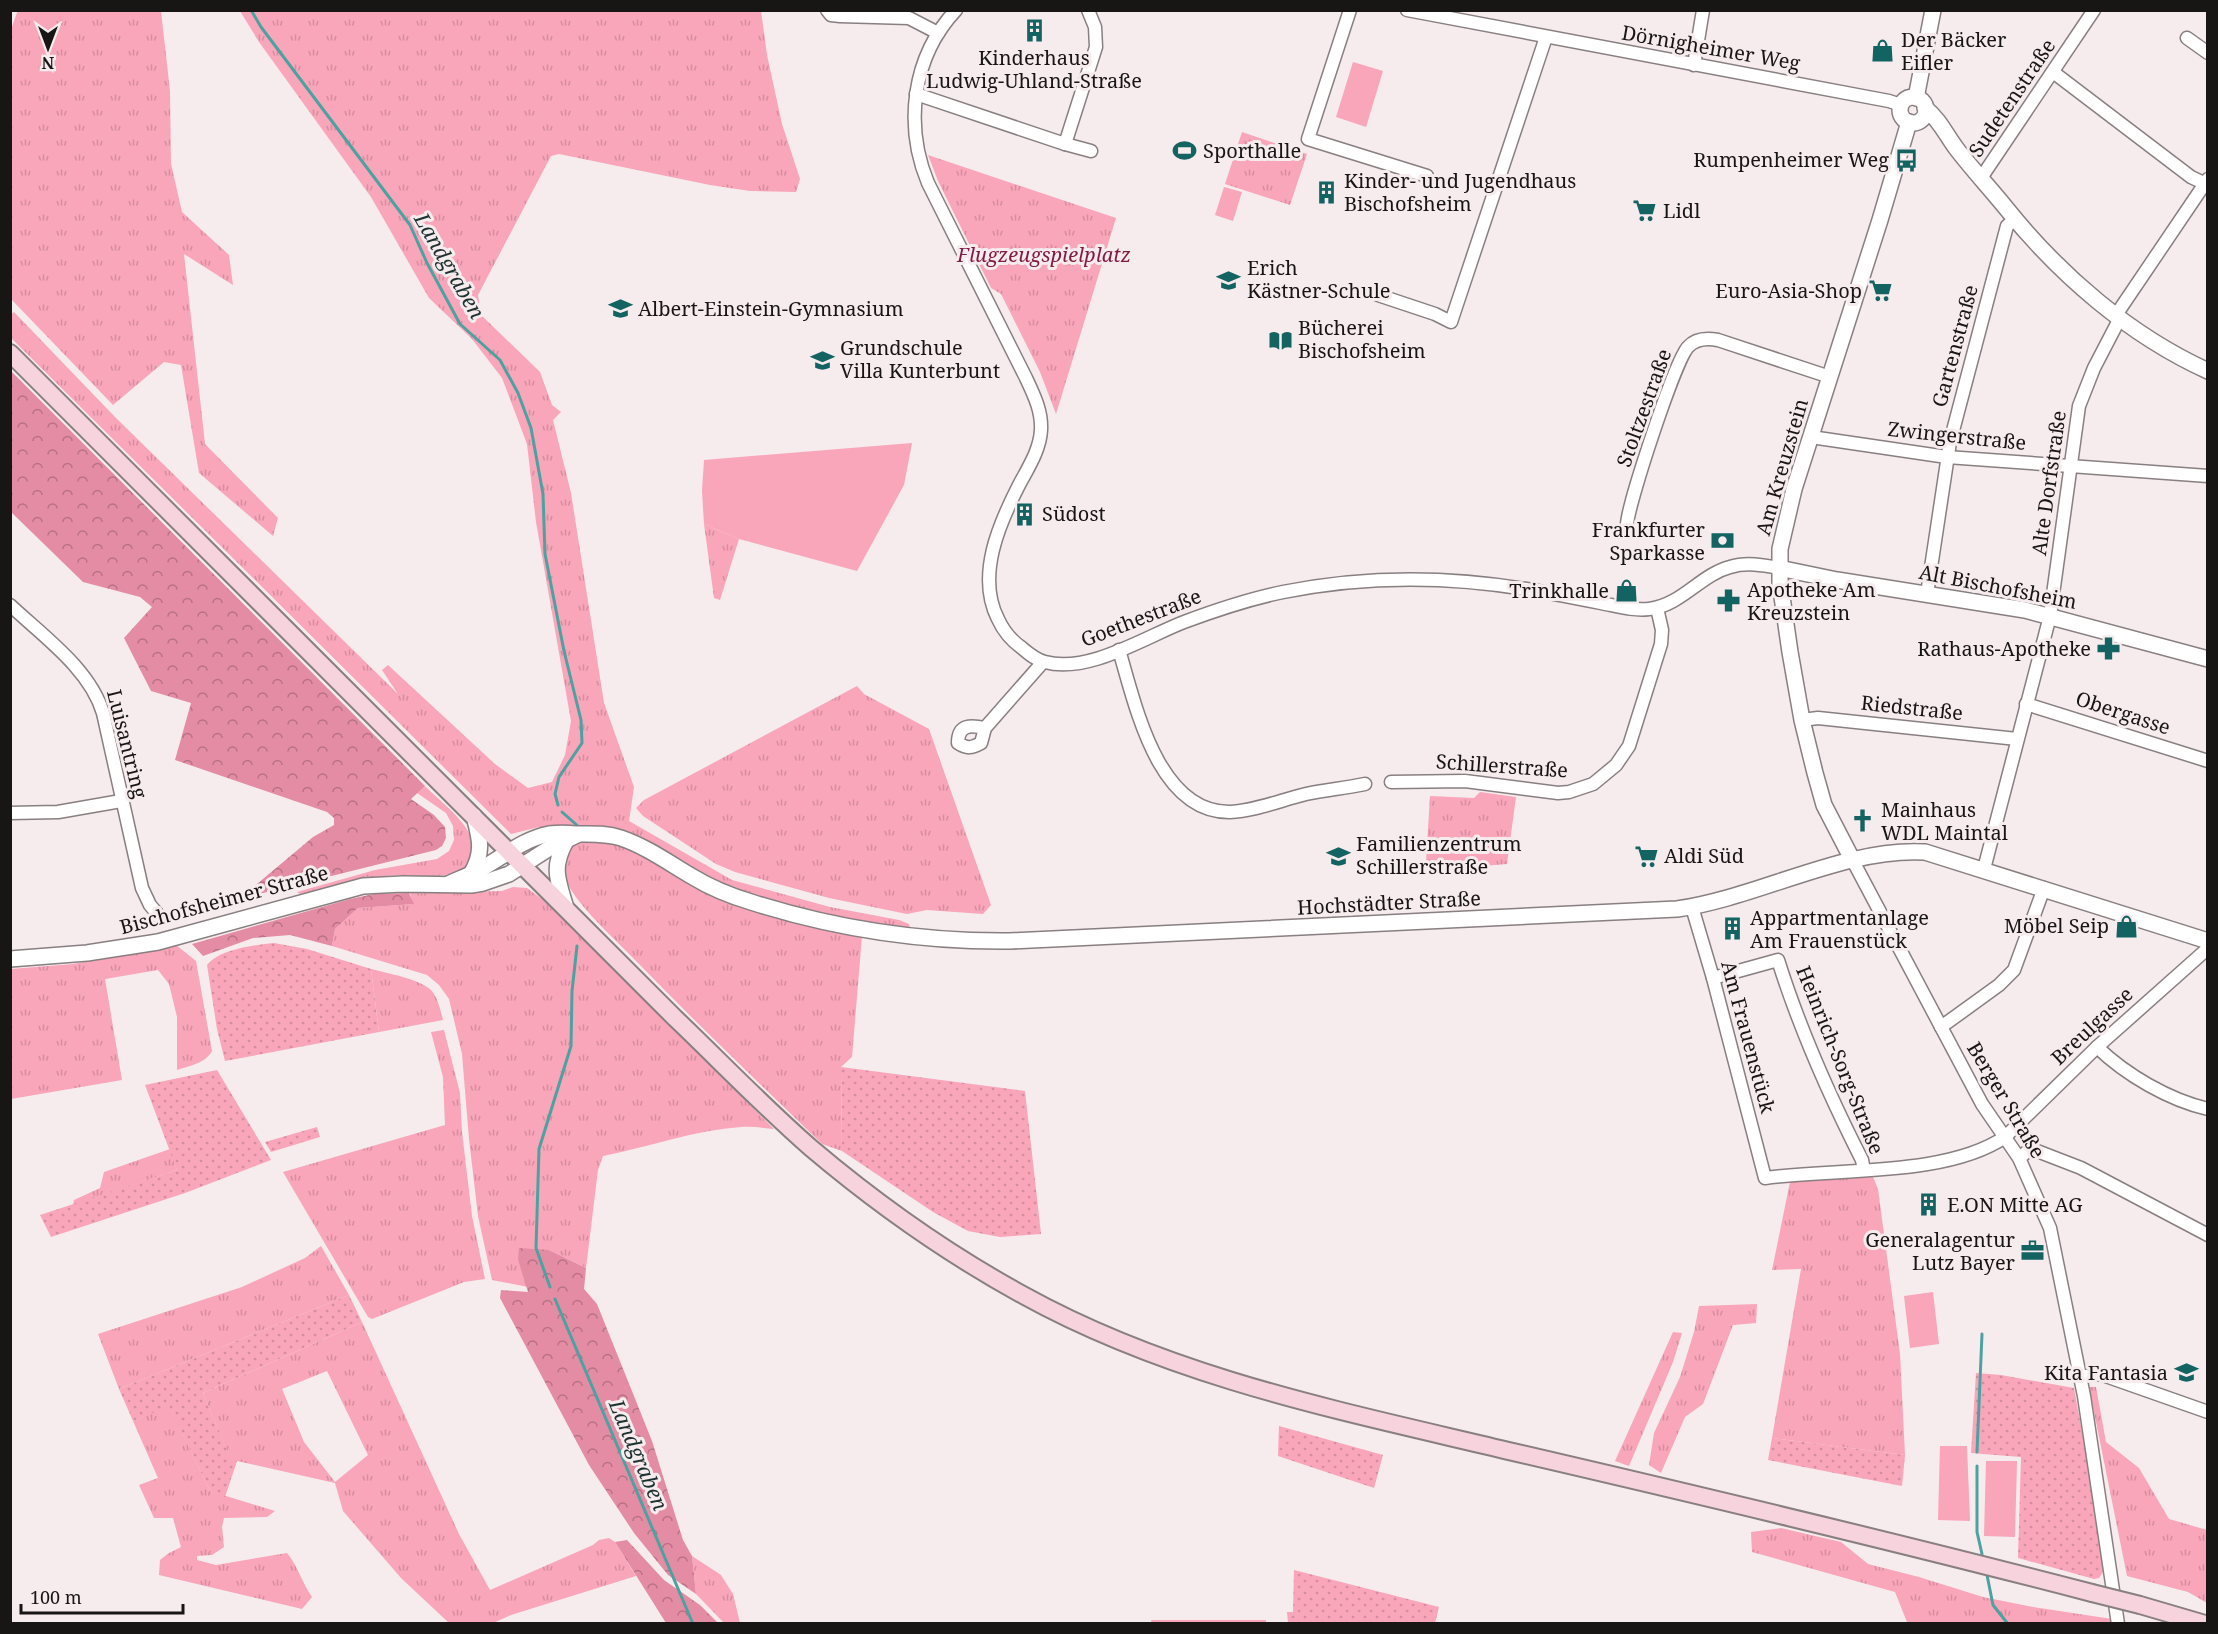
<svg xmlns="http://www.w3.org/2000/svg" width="2218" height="1634" font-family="'Noto Serif',serif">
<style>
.grass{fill:url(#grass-tufts);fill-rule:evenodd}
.forest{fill:url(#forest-crowns)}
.garden{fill:url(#garden-dots)}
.pitch{fill:#f9a5ba}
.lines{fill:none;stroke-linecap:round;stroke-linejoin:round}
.stream{stroke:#4ca2a0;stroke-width:3}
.minor-casing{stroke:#887f81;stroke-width:15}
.tertiary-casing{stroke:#887f81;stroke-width:18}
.secondary-casing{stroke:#887f81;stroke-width:20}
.minor{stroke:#fff;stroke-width:12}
.tertiary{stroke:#fff;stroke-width:15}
.secondary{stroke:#f6d3dd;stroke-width:16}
.secondary-bridge-casing{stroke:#887f81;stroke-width:20;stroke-linecap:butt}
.secondary-bridge{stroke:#f6d3dd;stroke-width:16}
.labels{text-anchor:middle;stroke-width:6;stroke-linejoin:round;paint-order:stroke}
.poi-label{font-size:20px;fill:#181515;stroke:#f6ebed;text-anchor:start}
.street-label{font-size:20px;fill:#181515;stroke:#f6ebed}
.park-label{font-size:20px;font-style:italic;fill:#821b43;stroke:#f6ebed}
.water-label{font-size:21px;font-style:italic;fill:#1c3231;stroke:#f6ebed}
</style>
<defs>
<pattern id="grass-tufts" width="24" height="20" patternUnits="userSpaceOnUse" patternTransform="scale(1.5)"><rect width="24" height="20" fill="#f9a5ba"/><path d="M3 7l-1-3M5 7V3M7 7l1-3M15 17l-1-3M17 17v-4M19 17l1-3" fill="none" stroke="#d58d9f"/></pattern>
<pattern id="forest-crowns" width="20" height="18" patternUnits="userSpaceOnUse" patternTransform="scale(1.5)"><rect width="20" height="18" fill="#e48ca4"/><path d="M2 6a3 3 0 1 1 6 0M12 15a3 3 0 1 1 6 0" fill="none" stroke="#b87184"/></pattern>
<pattern id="garden-dots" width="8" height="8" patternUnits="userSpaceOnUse" patternTransform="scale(1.5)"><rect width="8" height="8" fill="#f9a5ba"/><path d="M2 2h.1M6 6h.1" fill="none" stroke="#d58d9f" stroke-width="1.8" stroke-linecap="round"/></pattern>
</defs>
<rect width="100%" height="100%" fill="#f6ebed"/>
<g class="grass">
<path d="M18 10 161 11 170 91 171 164 182 212 229 255 233 285 184 254 205 444 278 518 273 536 199 473 181 365 164 362 113 405 11 299 10 32Z"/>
<path d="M240 11H761L767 55 782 124 800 179 796 192 750 191 710 185 559 154 551 156 478 295 481 315 540 372 552 405 561 412 553 420 571 493 604 703 634 787 629 821 732 880 830 907 899 920 909 924 911 932 794 909 730 887 614 827H539L511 834 11 338 10 315 14 312 115 417 398 694 382 670 388 665 495 764 528 788 552 782 565 755 571 721 536 522 527 444 502 378 472 339 429 298 371 197 259 42Z"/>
<path d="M1242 132 1307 154 1290 205 1225 184Z"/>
<path d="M928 155 1116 218 1056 414 1040 372 1001 294 991 288 938 181Z"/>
<path d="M704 524 739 539 720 600 714 598Z"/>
<path d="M857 686 864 694 929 729 991 905 983 914 927 910 907 914 829 898 735 872 716 864 643 816 636 808 644 800Z"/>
<path d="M425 786C441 803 484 832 471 859 467 866 462 871 454 873 433 880 407 873 385 876 356 878 329 888 300 894L297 892 375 870 437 859 449 851 454 840 453 826 446 813 417 793Z"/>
<path d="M1480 792 1516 797 1507 864 1470 867 1426 862 1430 796 1474 798Z"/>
<path d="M607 839 653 859 862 936 852 1057 841 1067 842 1151 822 1144C760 1084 697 1024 637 962 617 941 584 912 570 888 561 873 563 854 574 842Z"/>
<path d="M513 887 527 888 542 899 774 1129C763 1128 752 1126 741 1127 695 1130 649 1147 603 1156L598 1170 586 1268 549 1250 518 1260 528 1287 492 1280 478 1216 469 1139 462 1054 449 999 439 985 427 975 332 946 335 929 358 908 413 904 410 893 502 891Z"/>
<path d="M176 945 196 961 212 1051C206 1063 189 1066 177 1070V1017L169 984 158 970 105 979 122 1080 11 1099V969L73 964Z"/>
<path d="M371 969C387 973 418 979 430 989 438 997 440 1009 443 1020L379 1032Z"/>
<path d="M444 1030 460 1093 462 1132 472 1216 485 1279 464 1282 372 1319 368 1317 283 1172 445 1125 443 1077 431 1032Z"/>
<path d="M170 1149 177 1170 73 1205 74 1200 100 1188 104 1172Z"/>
<path d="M1873 1177 1878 1189 1900 1354 1905 1455 1772 1438 1801 1269 1772 1270 1790 1182Z"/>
<path d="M321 1246 349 1295 119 1389 98 1334 242 1287 305 1258Z"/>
<path d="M1757 1304 1756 1323 1733 1325 1703 1404 1685 1417 1661 1473 1649 1465 1654 1433 1680 1377 1694 1332 1699 1306Z"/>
<path d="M362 1322 459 1534 490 1590 593 1545 599 1540 609 1538 615 1542 636 1576 511 1615 493 1623H449L401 1578 343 1511 335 1483 237 1461 230 1458 203 1393ZM327 1371 368 1455 335 1482 304 1442 282 1389Z"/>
<path d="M1673 1332 1682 1333 1673 1362 1629 1466 1615 1461Z"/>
<path d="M2089 1387H2096L2106 1442 2139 1468 2169 1519 2207 1530V1603L2188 1592 2127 1576Z"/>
<path d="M169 1405 210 1491 275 1511 267 1517 224 1518 222 1527 224 1547 212 1555 197 1556V1560L216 1565 287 1553C298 1566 302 1583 312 1597L302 1609 159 1575 160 1560 169 1553 181 1547 173 1518H154L139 1485 158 1478 133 1421Z"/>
<path d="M1781 1528 1841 1542 1868 1564 1919 1577 1983 1597 2033 1607 2112 1619 2113 1623H1910L1907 1622 1895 1592 1752 1552 1751 1532Z"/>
<path d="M692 1556 721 1575 733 1594 740 1623H724L696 1594Z"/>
<path d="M1151 1620H1266V1623L1152 1624Z"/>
</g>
<g class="forest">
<path d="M11 371 425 786 411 799 434 815 445 827 446 838 442 846 436 850 251 896V889L313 837 334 825V818L327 812 175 760 191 703 151 691 124 638 152 607 140 597 83 582 11 512Z"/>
<path d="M409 893 414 904 358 908 335 929 332 946 290 935 253 938 203 956 192 944 350 899 374 894Z"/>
<path d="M519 1248 549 1250 586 1268 584 1289 597 1304 652 1441 683 1540 692 1556 696 1594 668 1575 634 1533 589 1465 500 1298 501 1290 528 1292 518 1260Z"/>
<path d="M627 1540 664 1580 700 1605 718 1623H666L615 1542Z"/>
</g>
<g class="garden">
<path d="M274 943 307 949 371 969 379 1032 225 1061 217 1029 207 965C219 949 255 945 274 943Z"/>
<path d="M841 1067 1025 1091 1041 1234 1000 1237 968 1231 933 1212 842 1151Z"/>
<path d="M217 1070 271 1160 185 1193 51 1237 40 1215 177 1170 145 1085Z"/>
<path d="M317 1127 320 1137 271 1152 265 1142Z"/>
<path d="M349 1295 362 1322 203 1393 230 1457 237 1461 225 1497 210 1491 169 1406 133 1421 119 1389Z"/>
<path d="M1976 1373 2001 1375 2074 1388 2106 1563 2105 1569 2099 1578 2094 1579 2018 1558 2021 1457 1971 1453Z"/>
<path d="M1279 1426 1383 1455 1374 1488 1278 1456Z"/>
<path d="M1772 1438 1905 1455 1902 1486 1768 1460Z"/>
<path d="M1294 1570 1439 1607 1435 1623H1288L1287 1612H1293Z"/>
</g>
<g class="pitch">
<path d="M1353 62 1383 71 1366 127 1336 117Z"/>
<path d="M1224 187 1242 192 1233 221 1215 215Z"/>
<path d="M912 443 904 485 857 571 739 539 704 524 702 491 704 460Z"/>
<path d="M1933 1292 1939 1344 1910 1348 1904 1296Z"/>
<path d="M1940 1446H1967L1970 1521 1938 1520Z"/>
<path d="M1986 1461H2017L2015 1537 1984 1536Z"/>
</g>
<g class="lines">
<g class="stream">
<path d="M251 10 261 27 410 225 427 263 460 324 500 360 518 393 531 428 543 494 545 554 564 651 581 720 582 743 559 777 555 794 558 805"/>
<path d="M562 812 579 827"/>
<path d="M550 1287 536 1248 539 1149 571 1046 572 991 577 946"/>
<path d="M555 1299 693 1624"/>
<path d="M1977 1452 1982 1334"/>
<path d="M1977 1466V1532L1982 1554"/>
<path d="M1987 1575 1993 1605 2008 1624"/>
</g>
<defs>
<g id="minor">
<path d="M827 10 831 15 840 16 909 18 938 33"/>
<path d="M956 10C912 57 904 125 928 183L1026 378C1034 395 1042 411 1041 430 1040 450 1028 468 1019 485 999 524 976 576 998 619 1003 630 1012 641 1022 648 1029 654 1036 660 1045 662 1088 674 1145 637 1184 622 1216 610 1249 599 1283 592 1362 576 1446 576 1526 589 1551 593 1576 598 1601 603 1617 606 1633 611 1649 609 1682 605 1700 575 1730 567 1746 562 1763 565 1779 568"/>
<path d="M1350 10 1308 139 1427 176"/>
<path d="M1407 10 1889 101 1901 105"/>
<path d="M2187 38 2208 53"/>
<path d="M1694 65 1703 10"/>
<path d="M2053 72 2191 177 2208 185"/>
<path d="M916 94 1065 144 1091 151"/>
<path d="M1065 144 1096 47 1095 27 1088 10"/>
<path d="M1981 178 2094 10"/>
<path d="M1378 295 1435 314 1451 322 1546 37"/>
<path d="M2116 315 2208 179"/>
<path d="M1811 437 1947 457 2208 476"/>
<path d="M1627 524C1629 501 1675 361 1688 347 1696 338 1707 338 1718 340L1830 377"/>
<path d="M1927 594 1950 442 2007 226 2015 219"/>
<path d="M10 605C43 636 90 669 103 713L142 888 150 905 161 918"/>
<path d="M1119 650C1135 703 1157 813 1230 812 1255 811 1281 800 1306 794 1325 790 1345 788 1365 784"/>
<path d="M2026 704 2208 761"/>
<path d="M1802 720 1818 718 2017 739"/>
<path d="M985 728C971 725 958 724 958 743 967 749 972 748 981 743L985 728 1043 662"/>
<path d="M1391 782 1465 781 1558 793 1569 792 1593 784 1616 765 1629 746 1661 644 1662 630 1657 608"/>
<path d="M10 813 58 812 121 801"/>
<path d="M1853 861 1982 1104 2019 1158 2050 1228 2084 1396 2118 1624"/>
<path d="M1984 869 2050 616 2079 406 2094 368 2120 318"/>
<path d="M1692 907 1713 978 1765 1178C1836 1168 1946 1177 2005 1137L2097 1047 2206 950 2208 946"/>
<path d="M1713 978 1778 960C1800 1030 1829 1095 1862 1160L1864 1170"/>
<path d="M1941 1027 1999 985 2014 970 2044 888"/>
<path d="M2097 1047C2126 1075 2169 1100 2208 1109"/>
<path d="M2019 1158 2028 1151H2037L2081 1168 2208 1235"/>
<path d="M2079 1377 2100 1374 2208 1412"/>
</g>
<g id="tertiary">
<circle cx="1913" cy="110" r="13"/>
<path d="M1916 98 1933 10"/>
<path d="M1925 108C1939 119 1945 133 1956 148 1971 168 1989 187 2006 208 2060 275 2129 335 2208 371"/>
<path d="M1779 568 1837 580 2025 610 2208 659"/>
<path d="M566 841C551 868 558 880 566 908"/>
<path d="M1853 861 1824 805 1815 773 1802 720 1790 652 1780 583V549L1794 489 1880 220 1909 122"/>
<path d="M471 874C484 852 480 839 474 816"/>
<path d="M448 884C459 879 470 875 481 869 503 857 523 839 549 834 558 833 567 833 576 834 591 834 606 833 621 838 647 847 669 863 693 877 711 888 731 896 751 902 836 929 921 942 1010 941L1677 909C1757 898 1845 847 1925 852L2208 941"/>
<path d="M10 959 87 953 158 942 363 886 403 884 471 885 483 883 509 874 548 849 577 835"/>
</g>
<g id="secondary">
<path d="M10 353 675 1018C720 1061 764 1107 811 1148 876 1203 948 1254 1023 1295 1175 1379 1346 1412 1513 1452 1707 1497 1900 1543 2092 1593"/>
<path d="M2140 1605 2205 1624"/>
</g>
</defs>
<use href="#minor" class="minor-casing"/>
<use href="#tertiary" class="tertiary-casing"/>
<use href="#secondary" class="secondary-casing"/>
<use href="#minor" class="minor"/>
<use href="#tertiary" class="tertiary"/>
<use href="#secondary" class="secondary"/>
<defs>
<path id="secondary-bridge" d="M2092 1593 2140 1605"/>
</defs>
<use href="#secondary-bridge" class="secondary-bridge-casing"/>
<use href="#secondary-bridge" class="secondary-bridge"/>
</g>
<defs>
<symbol id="building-bare" viewBox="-9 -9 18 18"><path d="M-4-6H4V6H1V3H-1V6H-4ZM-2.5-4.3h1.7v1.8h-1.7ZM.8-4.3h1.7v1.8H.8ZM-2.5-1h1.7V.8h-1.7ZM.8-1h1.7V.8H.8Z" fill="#136362" stroke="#f6ebed" stroke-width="2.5" paint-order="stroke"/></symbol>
<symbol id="shop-bare" viewBox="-9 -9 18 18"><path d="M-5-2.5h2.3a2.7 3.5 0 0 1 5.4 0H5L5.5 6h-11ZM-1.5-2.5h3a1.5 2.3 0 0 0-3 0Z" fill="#136362" stroke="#f6ebed" stroke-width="2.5" paint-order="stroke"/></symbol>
<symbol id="stadium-bare" viewBox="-9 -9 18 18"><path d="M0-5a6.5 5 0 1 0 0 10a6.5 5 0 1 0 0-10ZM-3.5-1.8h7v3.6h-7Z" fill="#136362" stroke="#f6ebed" stroke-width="2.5" paint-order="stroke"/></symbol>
<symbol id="bus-bare" viewBox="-9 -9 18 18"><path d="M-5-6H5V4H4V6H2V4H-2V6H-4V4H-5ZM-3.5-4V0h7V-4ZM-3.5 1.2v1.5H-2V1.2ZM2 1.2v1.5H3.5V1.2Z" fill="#136362" stroke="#f6ebed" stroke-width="2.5" paint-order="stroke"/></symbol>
<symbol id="supermarket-bare" viewBox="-9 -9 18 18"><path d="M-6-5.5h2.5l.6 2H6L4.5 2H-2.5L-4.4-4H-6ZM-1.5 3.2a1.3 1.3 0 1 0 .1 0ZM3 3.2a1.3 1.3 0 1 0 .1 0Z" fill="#136362" stroke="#f6ebed" stroke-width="2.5" paint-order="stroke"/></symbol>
<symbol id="school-bare" viewBox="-9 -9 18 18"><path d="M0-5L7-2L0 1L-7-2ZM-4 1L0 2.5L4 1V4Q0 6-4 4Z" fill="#136362" stroke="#f6ebed" stroke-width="2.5" paint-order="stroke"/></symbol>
<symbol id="library-bare" viewBox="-9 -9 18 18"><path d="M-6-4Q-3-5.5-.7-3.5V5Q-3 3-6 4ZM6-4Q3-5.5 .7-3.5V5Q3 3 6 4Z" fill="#136362" stroke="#f6ebed" stroke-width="2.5" paint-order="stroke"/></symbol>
<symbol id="bank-bare" viewBox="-9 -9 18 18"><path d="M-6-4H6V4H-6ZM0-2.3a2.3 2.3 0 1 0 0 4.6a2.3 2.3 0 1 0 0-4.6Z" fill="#136362" stroke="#f6ebed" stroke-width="2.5" paint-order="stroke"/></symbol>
<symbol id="pharmacy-bare" viewBox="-9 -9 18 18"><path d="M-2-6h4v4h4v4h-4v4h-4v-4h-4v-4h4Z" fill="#136362" stroke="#f6ebed" stroke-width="2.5" paint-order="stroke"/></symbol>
<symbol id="church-bare" viewBox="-9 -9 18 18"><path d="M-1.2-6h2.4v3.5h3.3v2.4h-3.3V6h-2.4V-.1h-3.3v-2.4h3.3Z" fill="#136362" stroke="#f6ebed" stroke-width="2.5" paint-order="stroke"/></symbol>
<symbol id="office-bare" viewBox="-9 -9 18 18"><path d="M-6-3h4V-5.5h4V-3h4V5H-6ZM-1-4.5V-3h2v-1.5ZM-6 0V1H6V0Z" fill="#136362" stroke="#f6ebed" stroke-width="2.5" paint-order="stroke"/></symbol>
</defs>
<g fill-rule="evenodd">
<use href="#building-bare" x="1018" y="14" width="33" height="33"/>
<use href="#shop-bare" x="1866" y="34" width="33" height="33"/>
<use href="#stadium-bare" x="1168" y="134" width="33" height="33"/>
<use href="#bus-bare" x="1890" y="144" width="33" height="33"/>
<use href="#building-bare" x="1310" y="176" width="33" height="33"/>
<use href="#supermarket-bare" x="1628" y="194" width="33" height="33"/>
<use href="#school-bare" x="1212" y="264" width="33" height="33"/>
<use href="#supermarket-bare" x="1864" y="274" width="33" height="33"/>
<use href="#school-bare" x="604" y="292" width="33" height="33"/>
<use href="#library-bare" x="1264" y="324" width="33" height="33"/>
<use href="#school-bare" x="806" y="344" width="33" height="33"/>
<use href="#building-bare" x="1008" y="498" width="33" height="33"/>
<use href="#bank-bare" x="1706" y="524" width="33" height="33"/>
<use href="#shop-bare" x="1610" y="574" width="33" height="33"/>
<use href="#pharmacy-bare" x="1712" y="584" width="33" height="33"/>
<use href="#pharmacy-bare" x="2092" y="632" width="33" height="33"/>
<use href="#church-bare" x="1846" y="804" width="33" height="33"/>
<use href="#school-bare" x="1322" y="840" width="33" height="33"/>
<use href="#supermarket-bare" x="1630" y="840" width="33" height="33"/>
<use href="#shop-bare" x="2110" y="910" width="33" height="33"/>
<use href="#building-bare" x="1716" y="912" width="33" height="33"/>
<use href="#building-bare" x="1912" y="1188" width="33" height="33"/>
<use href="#office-bare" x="2016" y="1234" width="33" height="33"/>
<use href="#school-bare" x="2170" y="1356" width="33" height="33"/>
</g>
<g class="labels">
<g class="poi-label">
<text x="1901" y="47">Der Bäcker<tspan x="1901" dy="23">Eifler</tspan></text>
<text x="1034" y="65" text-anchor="middle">Kinderhaus<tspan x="1034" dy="23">Ludwig-Uhland-Straße</tspan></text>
<text x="1203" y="158">Sporthalle</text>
<text x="1889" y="167" text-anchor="end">Rumpenheimer Weg</text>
<text x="1344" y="188">Kinder- und Jugendhaus<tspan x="1344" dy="23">Bischofsheim</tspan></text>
<text x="1663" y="218">Lidl</text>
<text x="1247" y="275">Erich<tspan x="1247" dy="23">Kästner-Schule</tspan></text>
<text x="1862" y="298" text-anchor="end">Euro-Asia-Shop</text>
<text x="638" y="316">Albert-Einstein-Gymnasium</text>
<text x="1298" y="335">Bücherei<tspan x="1298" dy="23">Bischofsheim</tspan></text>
<text x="840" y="355">Grundschule<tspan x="840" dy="23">Villa Kunterbunt</tspan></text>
<text x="1042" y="521">Südost</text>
<text x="1705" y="537" text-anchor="end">Frankfurter<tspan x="1705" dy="23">Sparkasse</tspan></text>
<text x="1747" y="597">Apotheke Am<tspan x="1747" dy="23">Kreuzstein</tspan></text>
<text x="1609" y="598" text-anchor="end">Trinkhalle</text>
<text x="2091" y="656" text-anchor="end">Rathaus-Apotheke</text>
<text x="1881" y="817">Mainhaus<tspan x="1881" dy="23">WDL Maintal</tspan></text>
<text x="1356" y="851">Familienzentrum<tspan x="1356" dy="23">Schillerstraße</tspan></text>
<text x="1664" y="863">Aldi Süd</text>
<text x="1750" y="925">Appartmentanlage<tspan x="1750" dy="23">Am Frauenstück</tspan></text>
<text x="2109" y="933" text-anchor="end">Möbel Seip</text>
<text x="1947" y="1212">E.ON Mitte AG</text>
<text x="2015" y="1247" text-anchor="end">Generalagentur<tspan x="2015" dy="23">Lutz Bayer</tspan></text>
<text x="2168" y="1380" text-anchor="end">Kita Fantasia</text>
</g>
<g class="street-label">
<text transform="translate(1711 48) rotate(10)" y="7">Dörnigheimer Weg</text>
<text transform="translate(2012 98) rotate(-56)" y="7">Sudetenstraße</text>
<text transform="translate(1955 346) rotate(-75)" y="7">Gartenstraße</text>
<text transform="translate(1644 408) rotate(-70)" y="7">Stoltzestraße</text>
<text transform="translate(1957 436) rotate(6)" y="7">Zwingerstraße</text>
<text transform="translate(1782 467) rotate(-74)" y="7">Am Kreuzstein</text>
<text transform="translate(2049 483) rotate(-82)" y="7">Alte Dorfstraße</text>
<text transform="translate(1998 587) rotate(11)" y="7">Alt Bischofsheim</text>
<text transform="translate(1141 618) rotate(-21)" y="7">Goethestraße</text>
<text transform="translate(1912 708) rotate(6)" y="7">Riedstraße</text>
<text transform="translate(2123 713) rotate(18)" y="7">Obergasse</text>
<text transform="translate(127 744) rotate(76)" y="7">Luisantring</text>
<text transform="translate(1502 766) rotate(4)" y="7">Schillerstraße</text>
<text transform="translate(224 900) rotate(-15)" y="7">Bischofsheimer Straße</text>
<text transform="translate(1389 903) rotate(-3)" y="7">Hochstädter Straße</text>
<text transform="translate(2092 1026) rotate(-43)" y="7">Breulgasse</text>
<text transform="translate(1748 1037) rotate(75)" y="7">Am Frauenstück</text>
<text transform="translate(1840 1060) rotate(68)" y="7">Heinrich-Sorg-Straße</text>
<text transform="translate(2006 1100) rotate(59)" y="7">Berger Straße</text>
</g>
<g class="park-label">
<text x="1044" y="262">Flugzeugspielplatz</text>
</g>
<g class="water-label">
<text transform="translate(449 266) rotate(60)" y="7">Landgraben</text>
<text transform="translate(638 1455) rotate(67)" y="7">Landgraben</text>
</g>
</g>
<rect width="2218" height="1634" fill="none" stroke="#181515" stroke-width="24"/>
<g transform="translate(48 48) rotate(180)" stroke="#f6ebed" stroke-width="4.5" paint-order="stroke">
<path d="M0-4.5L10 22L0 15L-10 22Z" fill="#181515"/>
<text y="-9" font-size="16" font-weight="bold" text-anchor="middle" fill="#181515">N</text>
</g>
<path d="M21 1604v9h162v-9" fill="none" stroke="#181515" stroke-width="3"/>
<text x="30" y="1604" font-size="18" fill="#181515" stroke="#f6ebed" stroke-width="4.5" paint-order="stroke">100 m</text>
</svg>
